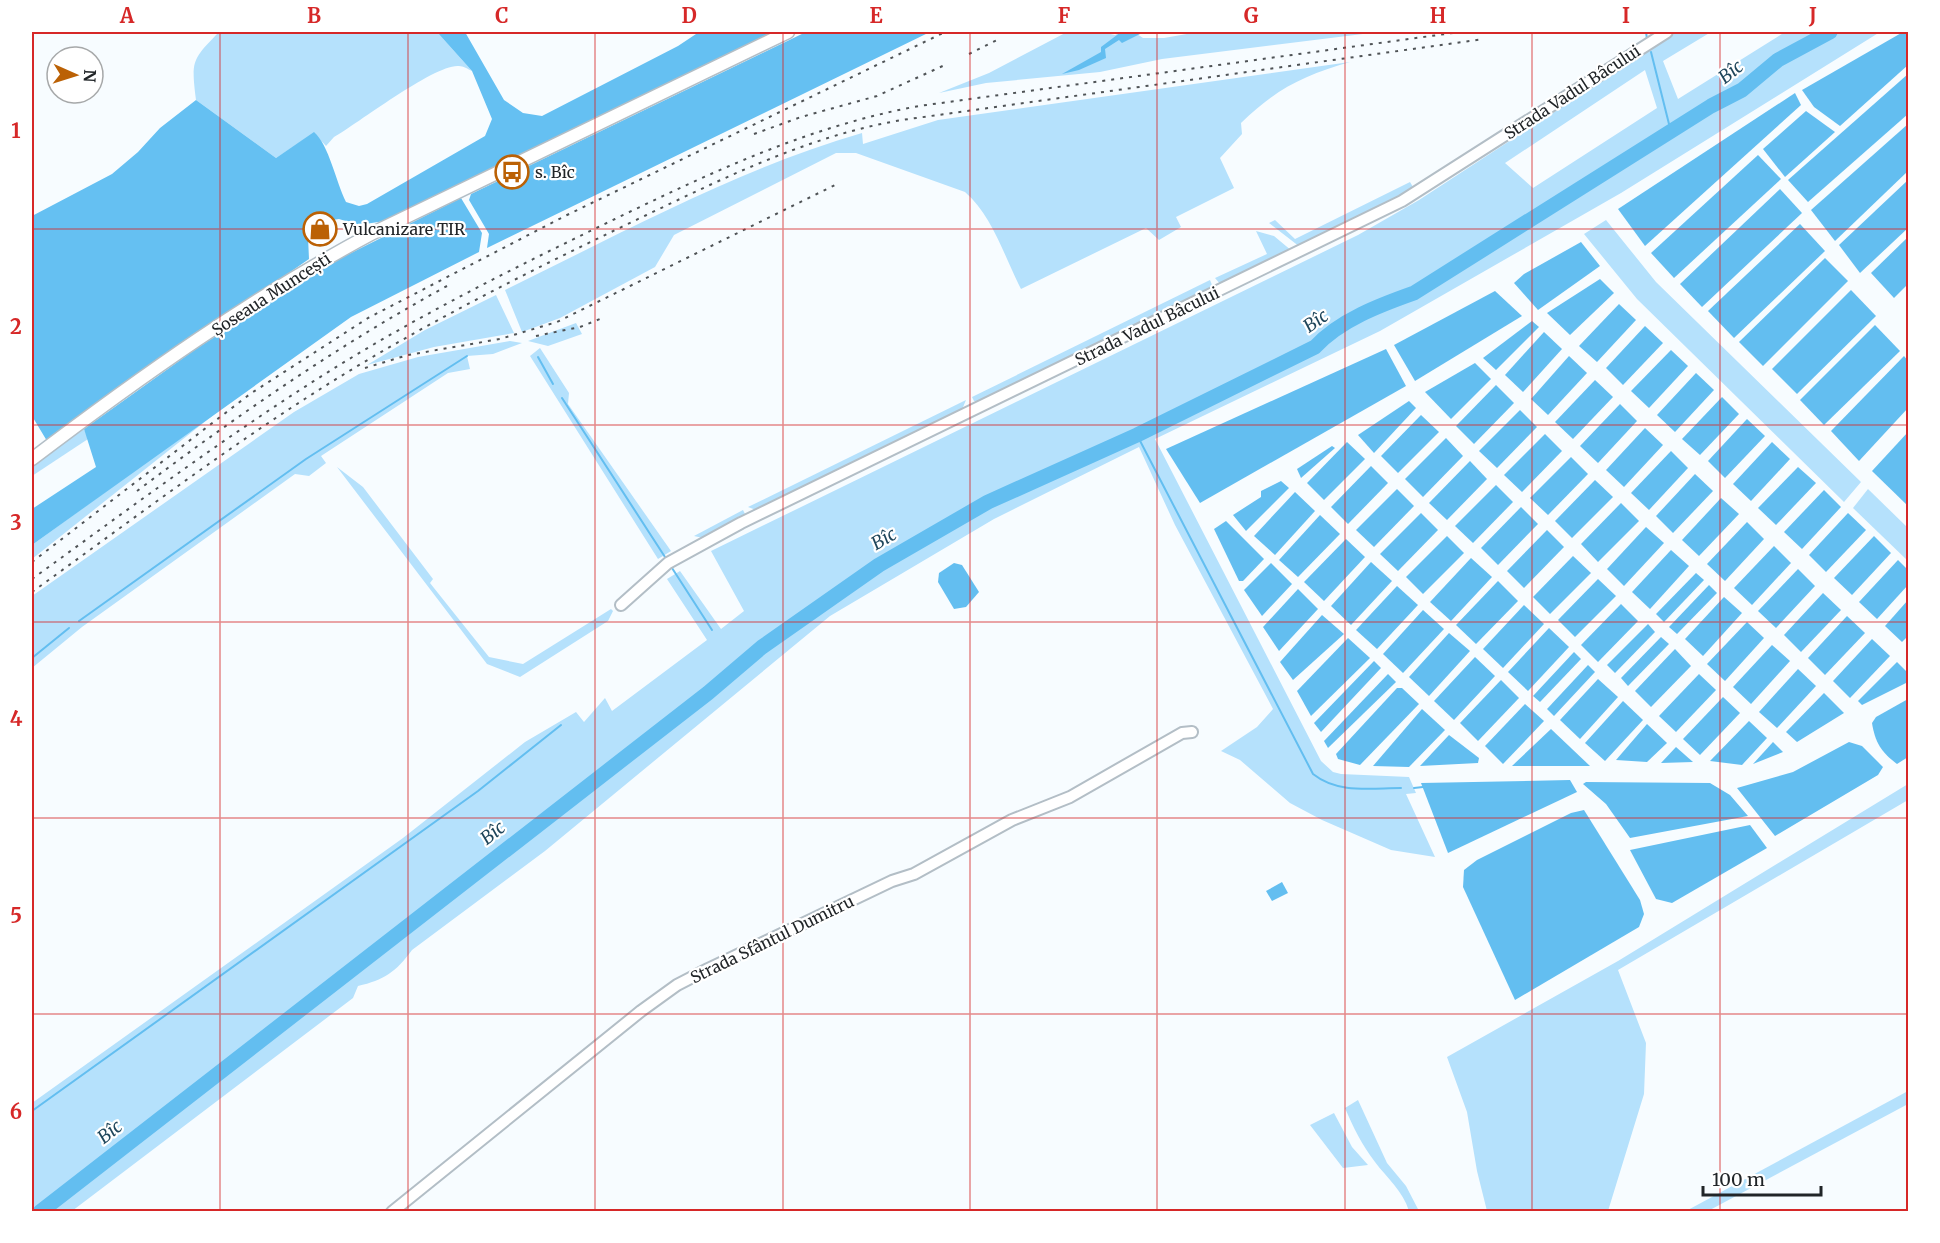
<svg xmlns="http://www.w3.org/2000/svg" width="1940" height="1243" font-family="Merriweather,serif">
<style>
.green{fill:#b5e1fc;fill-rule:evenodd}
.forest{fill:#65c0f2}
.water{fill:#63bef0}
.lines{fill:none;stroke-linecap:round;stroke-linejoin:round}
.stream{stroke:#63bef0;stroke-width:2}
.river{stroke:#63bef0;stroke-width:15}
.minor-casing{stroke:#b3bec6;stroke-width:14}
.major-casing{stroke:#b3bec6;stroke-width:15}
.minor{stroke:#fff;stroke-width:10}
.major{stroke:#fff;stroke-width:12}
.rail{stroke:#4f5356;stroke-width:2;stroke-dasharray:3 6;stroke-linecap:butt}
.grid{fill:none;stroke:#d62828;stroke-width:1.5;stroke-opacity:0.55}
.labels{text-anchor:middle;stroke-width:4.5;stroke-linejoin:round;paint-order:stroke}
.street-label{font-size:16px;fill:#212528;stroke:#fff}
.poi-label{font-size:16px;fill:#212528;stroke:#fff;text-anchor:start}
.water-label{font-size:18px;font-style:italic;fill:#1f465b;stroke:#fff}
.neatline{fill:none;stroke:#d62828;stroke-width:2}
.grid-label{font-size:20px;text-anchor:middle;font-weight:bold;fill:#d62828}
</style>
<rect width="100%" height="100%" fill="#f7fcff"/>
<g class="green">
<path d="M219 32H437L472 71C468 69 463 66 459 66 436 63 357 124 334 137L326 146 314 133 276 158 196 100C191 60 192 60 219 32Z"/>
<path d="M1067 32H1101L1115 35 1121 32H1134L1143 38H1164L1198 32H1379L1162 59 1100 72 986 83 939 93 989 73Z"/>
<path d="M1677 32H1711L1663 61 1678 99 1785 32H1880L1621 193 1380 331 1155 439 1321 761 1333 772 1341 774 1409 777 1416 793 1406 794 1435 857 1391 850 1322 820 1290 803 1240 760 1221 751 1257 727 1273 709 1175 525 1139 447 994 519 830 616 545 851 412 950C396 972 384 980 358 986L353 998 72 1211 32 1212V1103L403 838 525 742 576 712 584 722 605 698 612 711 707 640 667 579 680 571 721 629 744 611 711 551 1358 235 1419 200ZM1645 70 1657 108 1533 188 1505 163Z"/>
<path d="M1350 62C1304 75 1276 89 1241 123L1242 134 1220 158 1234 188 1176 217 1181 227 1159 240 1146 228 1021 289C1005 258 992 215 965 192L856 153H836L674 235 655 267 560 318 522 332 505 290C622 233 738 169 862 133L863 144 938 120Z"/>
<path d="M1410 182 1413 187 1408 193 1300 247 1269 223 1275 220 1295 239Z"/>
<path d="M1606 220 1656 282 1861 482 1844 502 1637 299 1584 234Z"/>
<path d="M1256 231 1274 236 1292 251 1221 285 1215 278 1267 254Z"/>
<path d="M1210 280 1214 290 982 402 974 401 972 397Z"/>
<path d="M496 295 514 333 434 347 367 365 425 330Z"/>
<path d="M576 323 582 334 548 346 528 341Z"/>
<path d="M510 341 522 343 493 354 467 356 470 369 448 373 321 456 326 463 309 476 295 474 82 627 32 668V596L294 412 359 374 418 357Z"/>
<path d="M540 348 569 393 568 404 671 551 658 559 530 356Z"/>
<path d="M966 400 961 412 756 510 748 507Z"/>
<path d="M231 401 32 559V545Z"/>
<path d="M84 429 88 439 32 476V466Z"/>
<path d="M337 467 363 487 433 579 430 583 489 657 523 664 611 609 613 611 608 621 520 677 487 664Z"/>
<path d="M1868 489 1908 528V561L1853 508Z"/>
<path d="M743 510 746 516 703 538 694 536Z"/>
<path d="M1908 784V800L1618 970 1646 1043 1644 1094 1608 1211H1487L1477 1171 1467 1112 1447 1057 1618 961Z"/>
<path d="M1908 1091V1104L1708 1211H1686Z"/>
<path d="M1358 1100 1387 1163 1406 1186 1419 1211H1409C1403 1191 1387 1178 1375 1162 1362 1145 1353 1127 1345 1108Z"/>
<path d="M1334 1113 1352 1147 1368 1165 1343 1168 1310 1125Z"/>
</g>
<g class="forest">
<path d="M437 32H465L504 100 523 113 542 116 678 46 699 32H777L385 221 358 225 339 219 326 221 308 237 309 259 47 441 32 416V216L112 174 138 152 160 128 196 100 276 158 314 132C329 145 336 182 346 202L359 206 367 204 485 136 492 119 472 71Z"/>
<path d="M806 32H930L487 248 489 234 469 200 471 194Z"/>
<path d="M461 198 482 233 479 252 351 317 32 545V509L96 467 84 429 193 351 317 270Z"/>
</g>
<g class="water">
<path d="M1121 32H1144L1122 43 1119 40 1105 49 1106 58 1079 70 1062 74 1101 52V47Z"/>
<path d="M1903 32H1908V65L1840 126 1814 107 1802 90Z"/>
<path d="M1908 74V114L1808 202 1788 180Z"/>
<path d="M1795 93 1801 105 1645 246 1618 209Z"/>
<path d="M1806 111 1835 132 1785 177 1763 149Z"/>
<path d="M1908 124V171L1835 241 1811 210Z"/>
<path d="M1758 155 1781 179 1674 278 1651 253Z"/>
<path d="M1908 180V228L1860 273 1839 245Z"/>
<path d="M1780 189 1802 213 1702 307 1680 284Z"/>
<path d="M1800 224 1825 251 1734 338 1708 311Z"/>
<path d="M1908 237V284L1894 298 1871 273Z"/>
<path d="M1581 242 1600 266 1538 310 1514 283 1524 274Z"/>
<path d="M1825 258 1848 281 1763 366 1739 342Z"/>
<path d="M1600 279 1614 293 1570 335 1547 313Z"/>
<path d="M1851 290 1876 316 1797 394 1772 369Z"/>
<path d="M1495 291 1522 316 1415 381 1394 345Z"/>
<path d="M1619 304 1636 320 1597 362 1579 346Z"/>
<path d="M1532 321 1539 327 1496 370 1483 358Z"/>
<path d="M1875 325 1900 351 1824 425 1800 400Z"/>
<path d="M1645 326 1663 343 1623 385 1606 368Z"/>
<path d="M1544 332 1562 349 1523 392 1505 375Z"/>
<path d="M1386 349 1406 386 1200 503 1166 449Z"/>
<path d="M1671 350 1688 366 1649 408 1631 391Z"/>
<path d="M1569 356 1587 373 1548 415 1531 399Z"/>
<path d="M1904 356 1908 361V408L1859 461 1831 431Z"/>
<path d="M1475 363 1491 379 1451 419 1425 392Z"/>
<path d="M1696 373 1714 390 1675 432 1657 415Z"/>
<path d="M1595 380 1613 397 1573 439 1555 422Z"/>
<path d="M1496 385 1514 403 1474 444 1456 426Z"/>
<path d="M1722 397 1739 414 1700 455 1682 439Z"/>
<path d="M1409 401 1416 408 1374 453 1358 435Z"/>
<path d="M1620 404 1637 421 1598 463 1580 446Z"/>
<path d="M1520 410 1537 427 1497 468 1479 451Z"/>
<path d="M1421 415 1439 432 1398 473 1381 456Z"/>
<path d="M1747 419 1765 436 1725 478 1708 461Z"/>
<path d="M1645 428 1663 445 1624 487 1606 470Z"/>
<path d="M1908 432V506L1872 471Z"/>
<path d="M1545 434 1562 451 1522 492 1504 475Z"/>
<path d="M1446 438 1463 456 1423 497 1405 479Z"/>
<path d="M1347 442 1365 459 1324 500 1307 483Z"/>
<path d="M1772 442 1790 459 1751 501 1733 484Z"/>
<path d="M1332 446 1335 448 1301 478 1297 469Z"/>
<path d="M1671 451 1688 468 1649 510 1631 493Z"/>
<path d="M1571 457 1588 474 1548 515 1530 498Z"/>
<path d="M1470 461 1487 479 1447 520 1429 503Z"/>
<path d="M1371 466 1388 483 1348 524 1331 507Z"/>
<path d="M1798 467 1816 483 1776 525 1758 508Z"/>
<path d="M1695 474 1713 491 1673 533 1656 516Z"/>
<path d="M1595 480 1613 497 1572 538 1555 521Z"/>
<path d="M1281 481 1289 488 1246 531 1233 515 1261 497V491Z"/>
<path d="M1496 485 1513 502 1473 543 1455 526Z"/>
<path d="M1397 489 1414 506 1374 547 1356 530Z"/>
<path d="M1824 490 1841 507 1802 549 1784 532Z"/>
<path d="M1295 492 1315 511 1275 555 1254 536Z"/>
<path d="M1721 498 1739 514 1699 556 1682 540Z"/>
<path d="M1621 503 1639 521 1598 562 1581 544Z"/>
<path d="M1521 507 1538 524 1498 565 1481 548Z"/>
<path d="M1421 513 1438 530 1398 571 1380 554Z"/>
<path d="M1848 513 1866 530 1826 572 1809 555Z"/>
<path d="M1320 515 1340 534 1298 577 1279 560Z"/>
<path d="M1226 521 1264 559 1243 581H1239L1214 529Z"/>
<path d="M1747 522 1764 539 1725 581 1707 564Z"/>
<path d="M1646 527 1664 543 1624 586 1607 569Z"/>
<path d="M1547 530 1564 547 1524 588 1507 571Z"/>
<path d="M1447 536 1464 553 1423 594 1406 577Z"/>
<path d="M1874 536 1891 553 1852 595 1834 578Z"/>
<path d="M1346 539 1365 557 1324 601 1304 582Z"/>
<path d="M1774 546 1791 563 1752 605 1734 588Z"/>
<path d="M1671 550 1689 566 1650 609 1632 592Z"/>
<path d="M1573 556 1591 573 1550 614 1533 597Z"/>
<path d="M1471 558 1492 577 1451 621 1430 602Z"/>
<path d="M1898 560 1908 570V585L1877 619 1859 602Z"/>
<path d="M1371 562 1392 581 1351 625 1331 606Z"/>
<path d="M954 563 962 565 979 592 966 607 954 609 938 582 939 573Z"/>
<path d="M1271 563 1292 584 1262 616 1244 590Z"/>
<path d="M1798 569 1815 586 1776 628 1758 611Z"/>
<path d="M1696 573 1704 580 1664 622 1656 614Z"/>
<path d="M1598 579 1616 596 1575 637 1558 620Z"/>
<path d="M1498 581 1518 601 1476 644 1456 625Z"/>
<path d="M1709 585 1717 593 1677 634 1669 627Z"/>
<path d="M1397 586 1418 605 1377 649 1356 630Z"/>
<path d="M1298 589 1318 609 1279 651 1263 627Z"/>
<path d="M1823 593 1841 610 1801 652 1784 635Z"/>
<path d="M1724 597 1742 613 1703 656 1685 639Z"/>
<path d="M1908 600V636L1902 642 1885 626Z"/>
<path d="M1621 604 1638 621 1598 662 1581 645Z"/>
<path d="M1524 605 1544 624 1503 668 1483 649Z"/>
<path d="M1423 610 1444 629 1403 673 1383 654Z"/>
<path d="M1322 615 1344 634 1293 680 1280 662Z"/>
<path d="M1847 616 1865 633 1825 675 1808 658Z"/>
<path d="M1747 622 1764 638 1725 681 1707 664Z"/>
<path d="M1648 624 1655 632 1615 673 1607 665Z"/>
<path d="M1549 628 1569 647 1528 691 1508 672Z"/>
<path d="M1449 633 1470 651 1429 696 1409 677Z"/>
<path d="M1661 637 1669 644 1628 686 1621 678Z"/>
<path d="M1348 638 1370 658 1311 716 1297 691Z"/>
<path d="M1872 639 1890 656 1850 698 1833 681Z"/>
<path d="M1772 645 1790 661 1751 704 1733 687Z"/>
<path d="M1675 649 1691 666 1651 707 1635 691Z"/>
<path d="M1574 652 1581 659 1540 702 1533 696Z"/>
<path d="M1475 657 1495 676 1454 720 1434 701Z"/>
<path d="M1374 661 1381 668 1321 732 1314 723Z"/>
<path d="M1897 662 1908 673V682L1862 705 1858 701Z"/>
<path d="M1588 665 1595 672 1554 716 1547 709Z"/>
<path d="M1798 669 1816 686 1777 728 1759 712Z"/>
<path d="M1388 674 1396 682 1328 748 1324 741Z"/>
<path d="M1699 674 1716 690 1676 732 1659 716Z"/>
<path d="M1598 679 1618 697 1580 739 1560 720Z"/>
<path d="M1501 680 1519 698 1478 741 1460 723Z"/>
<path d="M1397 688H1402L1419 704 1360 765 1338 759 1336 754Z"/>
<path d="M1824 693 1844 713 1797 742 1786 732Z"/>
<path d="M1723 697 1740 713 1700 755 1683 739Z"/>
<path d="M1908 699V757L1897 764C1881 752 1875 742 1872 723L1876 717Z"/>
<path d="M1623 701 1643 720 1605 761 1585 743Z"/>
<path d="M1525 704 1544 721 1503 764 1485 746Z"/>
<path d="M1422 709 1445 730 1409 767 1373 766Z"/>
<path d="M1749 721 1767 738 1742 765 1710 761Z"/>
<path d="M1647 724 1667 743 1647 762 1616 760Z"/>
<path d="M1551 729 1590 766H1512Z"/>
<path d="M1449 735 1479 758 1478 763 1420 766Z"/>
<path d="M1773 742 1783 752 1753 764Z"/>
<path d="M1849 742 1862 746 1883 767 1878 775 1775 836 1737 788 1793 772Z"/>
<path d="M1676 747 1693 762 1661 763Z"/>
<path d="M1570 780 1577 792 1448 853 1421 783Z"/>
<path d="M1586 782 1710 783 1730 795 1748 816 1630 838 1606 804 1583 784Z"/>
<path d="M1584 810 1640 900 1644 914 1639 927 1515 1000 1463 887 1464 870 1477 860 1571 813Z"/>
<path d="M1750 825 1767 848 1672 903 1656 899 1630 850Z"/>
<path d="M1282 882 1288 893 1272 901 1266 891Z"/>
</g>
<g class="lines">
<g class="stream">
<path d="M1646 32 1647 39"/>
<path d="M1651 52 1671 132"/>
<path d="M538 357 553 384"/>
<path d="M562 398 665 557"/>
<path d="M1137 435 1313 774C1338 794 1371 788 1401 788"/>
<path d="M672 568 712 630"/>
<path d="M79 621 306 459 467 356"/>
<path d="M32 658 69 628"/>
<path d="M1414 788 1423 787"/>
<path d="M32 1111 478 791 561 725"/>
</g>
<path class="river" d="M40 1212 708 693 762 647 879 565 988 502 1137 435 1315 347C1340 320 1380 305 1414 293L1711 106 1742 90 1778 60 1830 32"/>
<defs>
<g id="minor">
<path d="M621 605 668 563 741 523 1402 201 1667 32"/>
<path d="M392 1212 641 1011 677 985 708 969 892 881 914 874 1012 820 1070 797 1182 733 1192 732"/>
</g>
<path id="major" d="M32 459C140 377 253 297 373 233L788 32"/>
</defs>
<use href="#minor" class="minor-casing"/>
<use href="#major" class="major-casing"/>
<use href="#minor" class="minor"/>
<use href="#major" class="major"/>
<g class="rail">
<path d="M969 54 1001 38"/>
<path d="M754 134 801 117 877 96 947 64"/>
<path d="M536 336 580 327 600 319"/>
<path d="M365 368 408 355 500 339 557 322 837 184"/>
<path d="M137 491C238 415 337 346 447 286"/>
<path d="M32 562 250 394 368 318 567 215 945 32"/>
<path d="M32 579C133 506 234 430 341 364 429 310 522 264 615 219 714 171 810 126 919 106L1460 32"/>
<path d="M32 592C125 525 217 455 314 393 417 327 526 273 636 220 722 179 807 136 902 120L1484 39"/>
</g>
</g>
<path class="grid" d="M220 32V1212M408 32V1212M595 32V1212M783 32V1212M970 32V1212M1157 32V1212M1345 32V1212M1532 32V1212M1720 32V1212M32 229H1908M32 425H1908M32 622H1908M32 818H1908M32 1014H1908"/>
<defs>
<symbol id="bus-ring" viewBox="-11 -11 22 22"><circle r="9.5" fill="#fff" stroke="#bb6105" stroke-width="1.5"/><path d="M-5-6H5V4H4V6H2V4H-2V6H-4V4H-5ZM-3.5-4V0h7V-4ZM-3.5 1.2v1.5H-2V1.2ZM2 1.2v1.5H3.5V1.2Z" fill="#bb6105"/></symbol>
<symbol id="shop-ring" viewBox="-11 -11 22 22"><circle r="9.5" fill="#fff" stroke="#bb6105" stroke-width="1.5"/><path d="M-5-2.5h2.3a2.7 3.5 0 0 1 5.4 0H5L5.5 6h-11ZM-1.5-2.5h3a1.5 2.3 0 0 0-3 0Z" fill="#bb6105"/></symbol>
</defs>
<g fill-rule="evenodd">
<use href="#bus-ring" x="493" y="153" width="38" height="38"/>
<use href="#shop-ring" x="301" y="210" width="38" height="38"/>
</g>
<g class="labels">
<g class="street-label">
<text transform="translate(1572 92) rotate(-33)" y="6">Strada Vadul Bâcului</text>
<text transform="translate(271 294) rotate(-33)" y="6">Șoseaua Muncești</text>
<text transform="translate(1147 326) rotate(-26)" y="6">Strada Vadul Bâcului</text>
<text transform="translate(772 939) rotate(-26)" y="6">Strada Sfântul Dumitru</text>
</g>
<g class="poi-label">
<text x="535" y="178">s. Bîc</text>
<text x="343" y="235">Vulcanizare TIR</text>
</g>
<g class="water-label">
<text transform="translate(1731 72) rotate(-38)" y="6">Bîc</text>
<text transform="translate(1316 321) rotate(-35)" y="6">Bîc</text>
<text transform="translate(884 539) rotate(-30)" y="6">Bîc</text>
<text transform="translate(493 833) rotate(-38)" y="6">Bîc</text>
<text transform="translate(110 1132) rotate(-38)" y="6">Bîc</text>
</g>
</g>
<rect width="1940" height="1243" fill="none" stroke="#ffffff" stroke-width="66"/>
<g transform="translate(75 75) rotate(93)"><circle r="28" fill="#ffffff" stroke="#a6a8a9" stroke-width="1.5"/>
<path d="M0-4.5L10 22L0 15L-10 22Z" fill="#bb6105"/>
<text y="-9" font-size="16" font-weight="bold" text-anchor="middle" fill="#212528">N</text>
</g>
<path d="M1703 1186v9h118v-9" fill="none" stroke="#212528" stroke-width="3"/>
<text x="1712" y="1186" font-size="18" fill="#212528" stroke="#ffffff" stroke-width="4.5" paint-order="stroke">100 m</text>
<rect x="33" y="33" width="1874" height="1177" class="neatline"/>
<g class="grid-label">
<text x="127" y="23">A</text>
<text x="314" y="23">B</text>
<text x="502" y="23">C</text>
<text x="689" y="23">D</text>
<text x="876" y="23">E</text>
<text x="1064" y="23">F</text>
<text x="1251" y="23">G</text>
<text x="1438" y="23">H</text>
<text x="1626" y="23">I</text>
<text x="1813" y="23">J</text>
<text x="16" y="138">1</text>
<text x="16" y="334">2</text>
<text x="16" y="530">3</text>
<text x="16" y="726">4</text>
<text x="16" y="923">5</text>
<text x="16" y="1119">6</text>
</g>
</svg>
